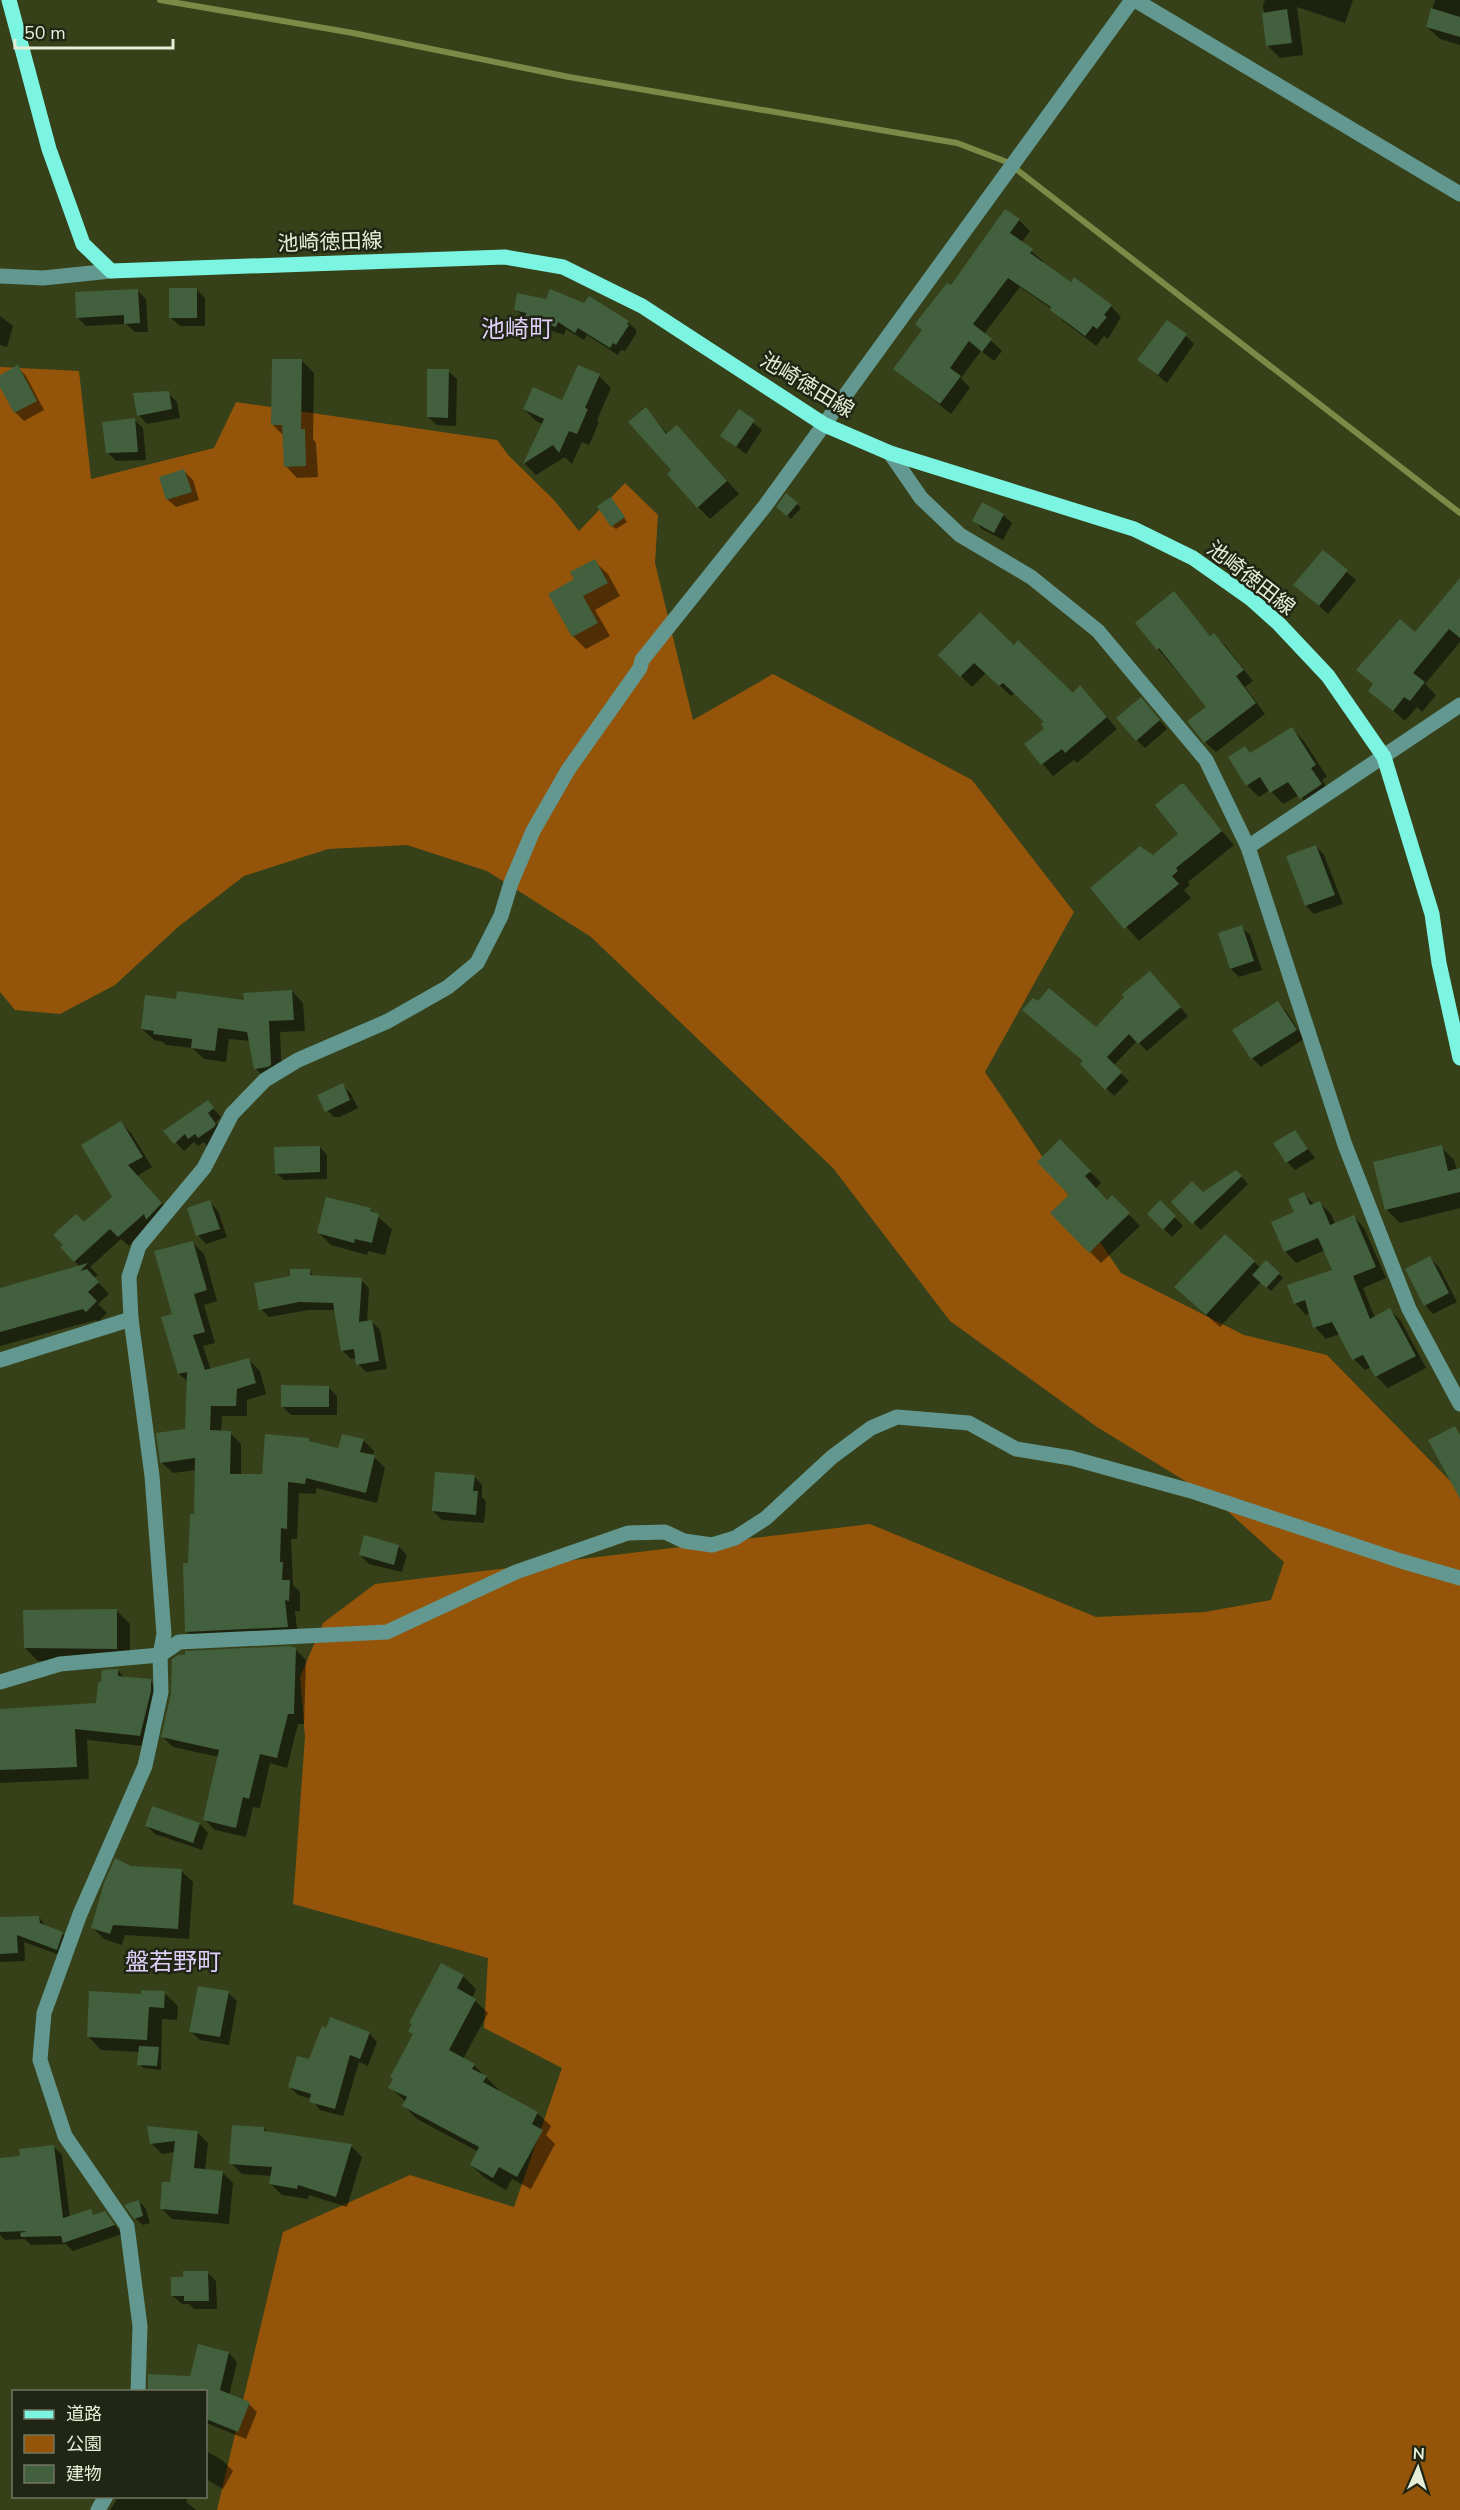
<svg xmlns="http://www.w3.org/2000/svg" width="1460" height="2510" font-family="'Nunito Sans','Noto Sans JP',sans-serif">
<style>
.green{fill:#94550a}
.shadow{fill:#0007}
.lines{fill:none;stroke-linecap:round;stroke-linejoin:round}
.stream{stroke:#7b8a46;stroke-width:6}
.building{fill:#425f3e}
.minor{stroke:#62988f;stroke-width:15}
.major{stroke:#7bf4e1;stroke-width:15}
.labels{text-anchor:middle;stroke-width:5;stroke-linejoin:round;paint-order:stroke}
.street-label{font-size:21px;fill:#e6eed7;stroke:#202514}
.quarter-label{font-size:24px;fill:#dfcff9;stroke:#202514}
</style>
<rect width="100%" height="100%" fill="#364119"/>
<path class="green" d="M0 367 79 371 91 479 214 448 236 402 497 440 509 456 554 500 579 531 625 483 658 515 655 563 693 720 773 674 972 780 1074 912 985 1072 1121 1273 1244 1335 1327 1355 1460 1491V2510H217L283 2232 410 2175 514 2207 562 2068 484 2028 488 1958 293 1904 305 1737 300 1677 323 1623 375 1584 870 1524 1096 1617 1205 1612 1271 1600 1284 1562 1213 1498 1097 1427 950 1321 833 1168 591 937 487 871 407 845 328 849 244 876 178 927 115 985 60 1014 15 1010 0 992Z"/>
<g class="shadow">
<path d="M1265 0H1353L1345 23 1297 7 1303 55 1280 58 1268 46 1263 5Z"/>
<path d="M1435 0H1460V45L1440 39 1427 27Z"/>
<path d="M1019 220 1030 231 1021 243 1043 261 1042 263 1071 284 1111 306 1121 317 1108 339 1104 336 1096 346 1062 320 1052 309 1020 287 984 334 1002 351 994 361 981 351 961 378 970 388 951 414 895 369 924 331 951 288Z"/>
<path d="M196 289 205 298V326H180L171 318Z"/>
<path d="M137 290 146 299 148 332H135L126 324 86 326 78 318Z"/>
<path d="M516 310 628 322 636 330V334L625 351 621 350 618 355 587 335 584 340 566 329 564 335 535 325Z"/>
<path d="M0 316 13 326 7 347 0 345Z"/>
<path d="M1186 336 1194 344 1167 383 1139 360Z"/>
<path d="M302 361 314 373 313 439 316 443 318 477 297 478 286 466 284 436 272 424Z"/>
<path d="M18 367 26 376 44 410 24 421 15 412 0 383V377Z"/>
<path d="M448 371 457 379 456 426 437 425 428 417Z"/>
<path d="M599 376 611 388 597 420 599 422 589 445 582 442 572 464 565 457 536 475 525 464 543 424 536 421 524 409 562 402Z"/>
<path d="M168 393 177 402 180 418 147 424 139 415Z"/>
<path d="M646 409 668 435 689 439 739 494 710 519 698 507 673 470Z"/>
<path d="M739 411 762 430 746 454 722 436Z"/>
<path d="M134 420 143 428 146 460 116 461 107 452Z"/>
<path d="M184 471 193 480 199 500 176 507 167 499Z"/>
<path d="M614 503 627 522 616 529 612 526Z"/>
<path d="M797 504 801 508 791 519 782 511Z"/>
<path d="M1003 515 1012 523 1003 540 982 529 974 521Z"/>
<path d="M1323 552 1356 580 1328 614 1295 585Z"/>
<path d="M594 561 608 574 620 596 595 610 610 636 586 649 573 636 576 580Z"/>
<path d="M1460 579V642L1425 684 1436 695 1422 712 1417 707 1405 721 1370 690 1374 685 1358 670 1416 634Z"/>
<path d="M1174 593 1211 637 1214 635 1225 645 1253 681 1245 687 1265 714 1216 752 1205 742 1208 708 1158 649Z"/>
<path d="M1014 647 1073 695 1091 698 1117 729 1077 763 1074 760 1053 776 1026 744 1047 729 1046 722 1015 693 1011 696 986 673 972 687 940 655Z"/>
<path d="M1149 708 1167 729 1145 748 1137 740Z"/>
<path d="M1292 729 1304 741 1327 777 1322 780 1333 797 1313 810 1299 795 1283 804 1270 790 1259 797 1247 785 1251 754Z"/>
<path d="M1183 786 1234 845 1188 882 1190 885 1184 890 1191 898 1139 941 1092 888 1153 857 1180 834Z"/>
<path d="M1316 846 1324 855 1343 904 1314 914 1306 906Z"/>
<path d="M1241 927 1250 935 1262 970 1239 977 1231 969Z"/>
<path d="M1150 973 1188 1016 1147 1051 1137 1041 1113 1066 1129 1081 1114 1096 1082 1064 1096 1029Z"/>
<path d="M292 991 303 1003 305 1031 280 1032 282 1076 267 1080 256 1069 250 1041 229 1039 226 1062 204 1059 192 1048 166 1045 163 1042 154 1040 142 1029 177 1001H245Z"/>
<path d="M1278 1003 1286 1011 1304 1039 1261 1067 1252 1058 1235 1031Z"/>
<path d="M342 1085 351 1094 358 1108 340 1117H334L325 1108Z"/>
<path d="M207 1102 221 1117 216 1122 224 1133 207 1146 204 1142 198 1146 194 1142 184 1151 165 1131Z"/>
<path d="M121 1123 131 1133 152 1167 137 1176 172 1214 153 1225 129 1246 121 1239 90 1267 98 1275 94 1278 109 1294 98 1304 107 1313 98 1322 96 1320 0 1346V1289L80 1267 62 1248 114 1197Z"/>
<path d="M1295 1132 1315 1158 1295 1170 1287 1162Z"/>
<path d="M1060 1141 1101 1183 1095 1189 1107 1201 1112 1197 1140 1226 1101 1263 1052 1213 1071 1195Z"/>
<path d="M320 1147 327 1155V1179L284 1180 276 1173Z"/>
<path d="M1441 1147 1454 1160 1457 1170 1460 1169V1208L1400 1223 1386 1209Z"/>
<path d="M1236 1171 1248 1184 1201 1230 1173 1202 1202 1194Z"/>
<path d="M1304 1194 1315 1205 1320 1203 1331 1214 1335 1224 1353 1216 1364 1228 1386 1278 1363 1288 1375 1318 1390 1310 1401 1321 1426 1368 1388 1388 1376 1376 1371 1367 1365 1370 1354 1359 1340 1334 1326 1339 1315 1327 1310 1313 1306 1315 1295 1303 1334 1271 1325 1250 1296 1263 1285 1251Z"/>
<path d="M210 1202 218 1211 227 1237 206 1244 198 1235Z"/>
<path d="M1160 1202 1183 1226 1172 1237 1149 1214Z"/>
<path d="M370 1210 392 1229 385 1255 368 1251 367 1255 331 1245 318 1232Z"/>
<path d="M192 1242 204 1254 217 1301 204 1305 215 1343 203 1346 211 1370 249 1360 260 1371 266 1394 247 1400V1416H222L221 1432 230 1433 241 1444V1475L263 1476 308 1439 312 1443 339 1450 363 1440 374 1451 373 1456 385 1468 377 1503 316 1488V1494L299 1493 297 1539H291L293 1585 300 1592V1611H295L298 1638 198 1642 186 1631 195 1516 196 1470 173 1473 161 1462 186 1431 188 1382 179 1374 173 1315Z"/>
<path d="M1430 1258 1439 1267 1457 1302 1433 1314 1425 1305Z"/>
<path d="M1254 1262 1261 1268 1266 1262 1283 1278 1271 1291 1261 1282 1220 1327 1189 1300Z"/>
<path d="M309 1271 315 1277 361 1280 369 1288 367 1322H372L380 1330 387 1369 366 1372 358 1364 357 1358 351 1359 343 1351 336 1310H308L269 1317 261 1309 292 1277Z"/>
<path d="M329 1388 337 1396V1415H291L282 1406Z"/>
<path d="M474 1476 482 1485V1497L486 1501 484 1523 442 1520 433 1511Z"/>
<path d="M398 1546 407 1555 402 1572 369 1564 360 1555Z"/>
<path d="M117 1611 130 1624V1661H38L25 1648Z"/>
<path d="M296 1650 306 1660 304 1724H298L287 1768 270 1763 260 1808 253 1807 246 1837 215 1830 205 1820 219 1757 173 1747 163 1737Z"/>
<path d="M117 1670 125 1678 150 1681 163 1693 152 1747 87 1740 89 1779 0 1783V1710L97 1705Z"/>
<path d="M200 1824 208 1833 202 1850 155 1834 146 1825Z"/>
<path d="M130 1868 181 1871 193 1882 189 1939 125 1935 122 1945 104 1939 93 1928Z"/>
<path d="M39 1917 47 1928 62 1933 70 1941 65 1957 24 1942 25 1961 0 1962V1919Z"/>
<path d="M463 1976 476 1989 472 1998 488 2013 463 2059 474 2065 499 2090 498 2092 537 2113 551 2126 546 2135 555 2144 531 2189 512 2179 506 2190 485 2178 471 2165 479 2152 417 2119 404 2106 406 2102 390 2087 414 2035 410 2031Z"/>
<path d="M164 1993 178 2006 177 2020 162 2019 161 2070 143 2068 139 2064 140 2052 101 2050 88 2036 142 1996Z"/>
<path d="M228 1993 237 2001 229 2045 200 2040 191 2032Z"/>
<path d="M369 2033 377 2042 368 2066 359 2062 343 2116 320 2110 312 2099 298 2095 290 2087Z"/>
<path d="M264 2128 268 2133 351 2146 362 2157 347 2207 309 2195 308 2199 282 2195 271 2184 272 2176 242 2174 231 2163Z"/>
<path d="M197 2132 208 2143 205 2170 222 2172 233 2183 229 2224 172 2219 161 2208 172 2184 175 2152 162 2154 151 2143Z"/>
<path d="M54 2147 62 2155 70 2218 90 2211 95 2216 105 2213 122 2234 73 2251 66 2244 31 2245 25 2239 5 2240 0 2235V2159L22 2158Z"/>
<path d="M139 2201 146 2209 150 2223 143 2225 135 2218Z"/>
<path d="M208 2273 216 2281 217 2309H194L189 2304H182L173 2296Z"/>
<path d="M229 2353 237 2362 229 2396 249 2404 257 2412 246 2439 206 2423V2392H149L150 2376 191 2378Z"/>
<path d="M206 2451 222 2460 233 2471 223 2489 206 2479Z"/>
<path d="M116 2496H189L186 2502 196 2510H110L116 2501Z"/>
</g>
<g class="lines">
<path class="stream" d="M160 0 353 33 569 77 957 143 1007 162 1460 513"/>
</g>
<g class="building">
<path d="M1431 8 1460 17V37L1426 27Z"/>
<path d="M1287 9 1292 43 1266 46 1262 13Z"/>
<path d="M1005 209 1020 219 1010 233 1033 249 1030 253 1071 282 1074 277 1112 305 1104 315 1107 317 1097 329 1093 326 1085 336 1050 310 1051 307 1008 278 973 324 992 339 982 352 969 341 950 368 961 376 940 404 893 369 922 330 915 324 947 283 951 285Z"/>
<rect x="169" y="288" width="28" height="30"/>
<path d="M138 289 140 323 124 324V315L76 318 75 292Z"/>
<path d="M550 289 584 303 589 296 629 321 627 324 629 325 616 345 613 343 610 348 578 328 575 333 558 322 556 327 525 318 526 313 514 310 517 293 546 299Z"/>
<path d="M1167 320 1187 334 1158 375 1137 360Z"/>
<path d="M272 359H302L301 429H305L306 466 284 467 282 425H271Z"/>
<path d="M18 365 37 401 14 413 0 387V375Z"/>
<path d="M578 365 600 374 585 408 588 409 577 434 569 431 559 453 553 445 523 464 544 419 523 409 533 387 562 400Z"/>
<path d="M427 369H449L448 418 427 417Z"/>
<path d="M169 391 172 409 137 416 133 393Z"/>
<path d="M646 407 666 434 677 425 727 481 697 508 667 474 671 470 628 422Z"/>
<path d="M739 409 755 420 736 447 720 436Z"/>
<path d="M135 418 138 452 106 453 102 422Z"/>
<path d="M184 469 192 492 166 500 159 477Z"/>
<path d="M786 493 798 503 787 516 776 507Z"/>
<path d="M611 497 625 517 611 527 597 506Z"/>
<path d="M982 502 1004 514 994 533 972 521Z"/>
<path d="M1323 550 1348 570 1319 606 1293 585Z"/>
<path d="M595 559 608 583 583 596 598 623 572 637 548 594 574 579 570 572Z"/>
<path d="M1460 578V638L1449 629 1413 673 1425 682 1410 701 1404 697 1393 711 1368 691 1373 684 1356 670 1400 619 1415 632Z"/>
<path d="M1174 591 1210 636 1214 633 1244 670 1236 676 1256 703 1204 743 1187 721 1206 707 1159 648 1157 650 1135 623Z"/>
<path d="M980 612 1014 645 1018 640 1073 693 1080 685 1107 717 1065 753 1062 749 1041 765 1024 744 1044 729 1041 724 1044 722 1003 683 999 686 974 663 960 677 938 655Z"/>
<path d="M1141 697 1160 720 1136 741 1116 718Z"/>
<path d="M1292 727 1316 765 1311 768 1322 784 1300 799 1288 782 1270 793 1260 777 1246 786 1228 757 1245 746 1250 753Z"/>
<path d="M1181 784H1184L1222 831 1176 868 1178 871 1172 876 1179 884 1124 929 1090 888 1140 846 1153 855 1178 834 1155 805Z"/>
<path d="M1316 845 1335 895 1305 906 1286 856Z"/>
<path d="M1242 925 1254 961 1230 969 1218 933Z"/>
<path d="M1150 971 1181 1007 1138 1044 1129 1034 1107 1057 1122 1072 1105 1090 1080 1064 1083 1061 1022 1010 1033 998 1038 1001 1049 988 1096 1027 1124 997 1122 994Z"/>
<path d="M292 990 294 1020 269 1021 271 1065 268 1067 254 1069 247 1032 218 1028 215 1051 191 1048 192 1039 153 1034 154 1031 141 1029 145 995 176 999 177 991 244 1000 243 993Z"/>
<path d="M1278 1001 1297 1030 1251 1059 1232 1030Z"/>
<path d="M343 1083 350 1100 325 1112 317 1095Z"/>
<path d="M208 1100 214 1108 208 1113 216 1124 214 1127 198 1138 195 1134 188 1139 185 1134 174 1144 163 1131Z"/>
<path d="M121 1121 143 1157 128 1165 162 1203 146 1220 144 1214 118 1237 110 1229 74 1262 60 1247 63 1245 53 1235 76 1214 84 1222 112 1197 81 1145Z"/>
<path d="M1295 1130 1308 1149 1286 1163 1273 1143Z"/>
<path d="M1060 1139 1091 1171 1085 1176 1107 1200 1112 1195 1130 1213 1089 1253 1050 1213 1069 1195 1037 1162Z"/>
<path d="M1442 1145 1448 1171 1460 1168V1192L1385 1210 1373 1162Z"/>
<path d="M320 1146V1172L275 1174 274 1147Z"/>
<path d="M1236 1170 1242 1176 1192 1224 1171 1202 1192 1181 1203 1192Z"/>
<path d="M1304 1192 1310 1205 1320 1201 1330 1225 1354 1215 1376 1267 1353 1276 1370 1319 1390 1308 1416 1356 1375 1377 1363 1355 1352 1360 1332 1322 1313 1328 1305 1300 1294 1304 1287 1285 1332 1270 1318 1238 1284 1252 1271 1222 1294 1212 1288 1199Z"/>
<path d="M326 1197 371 1208 370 1211 379 1214 372 1243 355 1239 354 1243 317 1233Z"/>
<path d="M210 1200 220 1229 196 1236 187 1208Z"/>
<path d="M1160 1200 1176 1216 1163 1230 1147 1214Z"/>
<path d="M1225 1234 1255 1261 1206 1315 1174 1287Z"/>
<path d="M193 1241 207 1290 194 1294 205 1332 193 1335 205 1370 249 1358 256 1383 237 1389 236 1406H211L210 1430 231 1431 230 1474H262L265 1434 309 1438V1441L338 1448 342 1434 364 1439 360 1452 375 1455 366 1493 306 1478 305 1484 288 1482 287 1529 281 1528 280 1562H283L282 1580H290L289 1601 285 1600 288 1627 185 1632 183 1563H188L190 1514H194L195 1458 160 1463 156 1433 185 1429 187 1372 178 1374 161 1317 172 1314 154 1251Z"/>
<path d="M1430 1256 1449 1293 1424 1306 1405 1269Z"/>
<path d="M1266 1260 1280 1273 1266 1288 1252 1275Z"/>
<path d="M88 1263 80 1271 87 1269 99 1282 88 1292 97 1301 86 1312 83 1309 0 1332V1288Z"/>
<path d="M290 1269H310V1275L362 1278 359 1322 372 1320 379 1361 356 1365 354 1349 341 1351 333 1303 299 1302 259 1310 254 1283 290 1276Z"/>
<path d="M281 1385 329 1386V1407H281Z"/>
<path d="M1455 1426 1460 1435V1499L1428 1440Z"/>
<path d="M435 1472 475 1475 473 1491H478L476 1515 432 1511Z"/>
<path d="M364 1535 399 1545 394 1565 359 1555Z"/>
<path d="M117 1609V1649L24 1648 23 1610Z"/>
<path d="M290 1646 296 1648 294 1714H288L277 1758 260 1754 249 1799 243 1797 236 1828 203 1820 219 1750 161 1737 171 1694 172 1659 178 1655H185V1651Z"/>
<path d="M118 1669V1676L151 1679V1691L140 1736 75 1729 77 1767 0 1770V1709L96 1703 98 1682H101L102 1670Z"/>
<path d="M152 1806 200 1823 193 1843 145 1826Z"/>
<path d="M115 1858 131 1866 182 1869 178 1929 113 1925 110 1934 91 1928 104 1883Z"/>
<path d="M39 1916 40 1923 63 1932 57 1950 17 1935 18 1953 0 1954V1917Z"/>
<path d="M441 1963 464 1975 457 1988 476 1999 449 2050 475 2064 472 2069 487 2076 483 2082 538 2112 532 2124 543 2130 517 2177 499 2167 493 2178 470 2165 479 2147 402 2106 407 2097 388 2088 393 2079 390 2077 413 2034 408 2031 412 2024 409 2023Z"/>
<path d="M198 1986 229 1991 220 2037 189 2032Z"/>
<path d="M141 1990 165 1991 164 2008 149 2007 147 2040 87 2037 89 1991 141 1994Z"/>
<path d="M330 2017 370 2032 360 2059 350 2055 335 2109 309 2102 311 2094 288 2087 297 2056 309 2059 322 2026 326 2028Z"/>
<path d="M139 2046 159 2047 157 2066 137 2065Z"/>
<path d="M232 2125 264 2127V2131L352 2144 336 2197 298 2185 297 2189 269 2184 272 2167 229 2164Z"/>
<path d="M147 2126 198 2131 194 2168 223 2171 218 2214 160 2209 162 2182H170L175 2141 150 2144Z"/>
<path d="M54 2145 63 2218 91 2209 93 2215 105 2211 115 2225 63 2243 61 2236 21 2237 20 2233 27 2231 0 2232V2158L20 2156 19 2149Z"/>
<path d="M139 2200 143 2216 134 2219 124 2205Z"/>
<path d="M183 2271H208L209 2301H184V2296H171V2277H183Z"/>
<path d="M198 2344 229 2352 220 2390 250 2402 238 2432 206 2419V2391H148V2374L190 2376Z"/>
</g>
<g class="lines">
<g class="minor">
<path d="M1135 0 1460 194"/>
<path d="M0 276 43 278 111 271"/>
<path d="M890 453 921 498 960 535 1031 577 1098 631 1206 760 1248 847 1345 1145 1409 1309 1460 1404"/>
<path d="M1248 847 1460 705"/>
<path d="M0 1360 131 1319"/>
<path d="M0 1682 60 1664 160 1655 179 1642 387 1632 516 1572 628 1533 665 1532 684 1541 712 1545 735 1538 766 1518 832 1457 871 1428 897 1417 969 1423 1016 1449 1071 1458 1191 1491 1401 1561 1460 1578"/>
<path d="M138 2392 140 2326 127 2226 65 2136 40 2060 44 2013 80 1914 145 1766 161 1692 160 1655 164 1634 152 1476 131 1319 129 1277 139 1246 204 1168 232 1114 265 1080 298 1060 388 1021 448 987 477 963 501 916 511 883 533 831 568 770 640 668 642 660 765 506 1132 0"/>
<path d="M98 2510 106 2496"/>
</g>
<path class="major" d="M9 0 49 149 83 244 111 271 505 257 563 267 642 306 825 425 890 453 1134 529 1193 558 1251 599 1279 624 1328 676 1384 757 1432 914 1439 963 1460 1058"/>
</g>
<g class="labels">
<g class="street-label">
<text transform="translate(330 242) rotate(-2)" y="7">池崎徳田線</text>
<text transform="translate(807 385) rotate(31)" y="7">池崎徳田線</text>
<text transform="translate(1251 578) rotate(38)" y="7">池崎徳田線</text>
</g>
<g class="quarter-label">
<text x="517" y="337">池崎町</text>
<text x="173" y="1970">盤若野町</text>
</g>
</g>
<rect x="12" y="2390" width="195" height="108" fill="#202514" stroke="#6f7562" stroke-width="1.5"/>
<rect x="24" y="2410" width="30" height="9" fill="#7bf4e1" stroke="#6f7562" stroke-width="1.5"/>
<text x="66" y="2420" font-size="18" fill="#e6eed7">道路</text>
<rect x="24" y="2435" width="30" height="18" fill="#94550a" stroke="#6f7562" stroke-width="1.5"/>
<text x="66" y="2450" font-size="18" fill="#e6eed7">公園</text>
<rect x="24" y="2465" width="30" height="18" fill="#425f3e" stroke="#6f7562" stroke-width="1.5"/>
<text x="66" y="2480" font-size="18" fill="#e6eed7">建物</text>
<g transform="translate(1418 2468) rotate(3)" stroke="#202514" stroke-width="4.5" paint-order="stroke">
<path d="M0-4.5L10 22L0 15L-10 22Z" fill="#e6eed7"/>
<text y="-9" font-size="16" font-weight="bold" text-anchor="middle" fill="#e6eed7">N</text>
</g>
<path d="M15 39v9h158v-9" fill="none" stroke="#e6eed7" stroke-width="3"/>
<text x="24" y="39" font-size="18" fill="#e6eed7" stroke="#202514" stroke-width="4.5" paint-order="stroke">50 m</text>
</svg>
